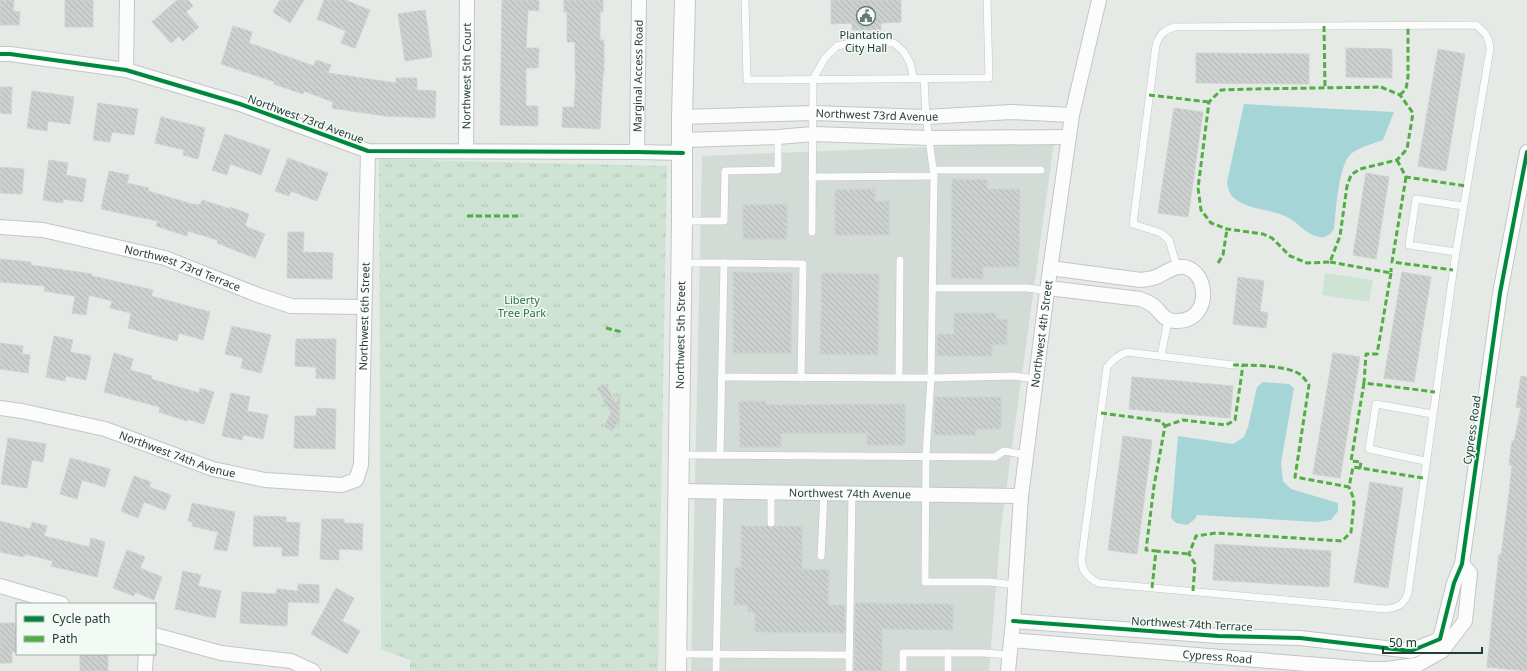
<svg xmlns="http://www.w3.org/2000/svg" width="1527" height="671" font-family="'Noto Sans',sans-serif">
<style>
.built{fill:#d3dbd7}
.grass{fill:url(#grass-tufts)}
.pitch{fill:#cee3d3}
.water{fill:#a6d5d7}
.building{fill:url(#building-back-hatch);stroke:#ced3d0}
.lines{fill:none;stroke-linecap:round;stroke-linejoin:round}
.lane-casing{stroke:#c2c7c4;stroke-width:8}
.street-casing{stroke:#c2c7c4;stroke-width:16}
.secondary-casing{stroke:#c0c8c4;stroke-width:22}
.lane{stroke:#fbfcfb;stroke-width:7}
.street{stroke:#fbfcfb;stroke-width:14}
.secondary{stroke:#fbfcfb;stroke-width:20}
.quiet{stroke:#53ad45;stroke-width:3;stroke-dasharray:6 3;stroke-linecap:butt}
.cycleway-casing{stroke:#f3f9f5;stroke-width:6}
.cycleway{stroke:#00873e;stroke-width:4}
.labels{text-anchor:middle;stroke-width:3;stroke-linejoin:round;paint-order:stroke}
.poi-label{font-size:11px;fill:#233d34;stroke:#f3f9f5}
.street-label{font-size:11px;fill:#233d34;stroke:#f3f9f5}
.park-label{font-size:11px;fill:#2d7442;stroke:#f3f9f5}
</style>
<defs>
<pattern id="grass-tufts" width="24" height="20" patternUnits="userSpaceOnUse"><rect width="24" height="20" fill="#cee3d3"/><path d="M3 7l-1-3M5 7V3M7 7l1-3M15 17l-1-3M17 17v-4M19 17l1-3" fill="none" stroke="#b1c4b6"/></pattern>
<pattern id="building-back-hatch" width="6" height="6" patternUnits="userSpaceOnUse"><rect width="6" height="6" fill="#ccd1cf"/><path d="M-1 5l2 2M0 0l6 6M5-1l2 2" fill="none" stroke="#afb4b2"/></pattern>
</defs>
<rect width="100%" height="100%" fill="#e5eae7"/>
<path class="built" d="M1054 142 1001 527 989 671H691L702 156Z"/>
<path class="grass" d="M379 159 667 166 658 671H410V660L381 649Z"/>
<path class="pitch" d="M1325 273 1373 280 1369 302 1322 295Z"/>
<g class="water">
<path d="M1244 104 1394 112 1383 140C1375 143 1354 149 1349 156 1338 170 1336 211 1334 229 1330 235 1326 238 1319 237 1306 235 1298 222 1287 217 1272 209 1247 210 1234 198 1229 194 1228 188 1227 182Z"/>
<path d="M1263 382 1289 384 1294 388 1281 463 1283 481 1291 489 1338 503V511L1331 520 1318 522 1197 515 1195 519 1187 525 1176 523 1171 518 1178 436 1233 444 1244 437 1248 427 1257 387Z"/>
</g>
<g class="building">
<path d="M0 0H14L13 11 20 12 19 25H0Z"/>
<rect x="65" y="0" width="28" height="27"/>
<path d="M177 0H188L193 6 186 12 199 27 183 41 179 36 171 43 152 22Z"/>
<path d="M280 0H304L290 23 273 12Z"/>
<path d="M324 0H345L370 10 355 48 341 43 346 31 317 19Z"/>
<path d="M502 0H539V11L528 10 526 48H539L538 68H526V106H538V126L500 125Z"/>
<path d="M564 0H603V12H600V40H604V73H603L600 129 562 127 563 107H574L576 73H575V42H567V12H564Z"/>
<path d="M831 0H901V22L881 23V30H852V23L831 24Z"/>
<path d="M425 10 432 57 405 61 398 14Z"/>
<path d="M233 26 252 32 249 43 314 66 316 60 331 65 328 73 396 83V78H417V90L436 91 435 118 385 116 332 108 333 102 304 91 303 94 274 84 275 82 221 64Z"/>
<path d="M1346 48 1392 49V78L1346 77Z"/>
<path d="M1438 49 1465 54 1446 171 1418 166Z"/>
<path d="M1196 53 1309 54V84L1196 83Z"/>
<path d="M0 87H12L11 114 0 113Z"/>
<path d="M32 91 74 97 70 124 48 121 47 131 27 128Z"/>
<path d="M98 103 138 109 134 135 112 132 110 142 93 140Z"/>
<path d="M1174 108 1203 112 1188 217 1158 213Z"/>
<path d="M161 117 205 128 198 159 183 155 184 150 155 143Z"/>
<path d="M225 134 270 150 261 175 230 164 227 175 212 170Z"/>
<path d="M288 158 328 173 317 201 291 191 289 196 275 191Z"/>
<path d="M49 160 68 163 66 175 86 179 83 202 63 199V203L43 200Z"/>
<path d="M0 167 24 169 22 194 0 193Z"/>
<path d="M109 171 129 175 127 183 149 188 148 191 195 205V204L200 205 202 200 230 209V207L249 214 245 226 265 234 255 258 217 243 218 240 188 231 187 236 156 226 158 221 101 209Z"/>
<path d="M1366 173 1389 177 1376 259 1353 255Z"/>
<path d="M952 179 987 180V189H1020L1019 267H983V279L951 278Z"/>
<path d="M875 189V201H889V235H835V190Z"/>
<path d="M787 204V239H743V205Z"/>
<path d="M288 232H304L303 252 333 253 332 279 287 278Z"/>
<path d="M0 259 31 262V265L92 274V276L153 290 151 296 210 312 203 340 179 333 177 341 128 328 131 313 110 308 112 301 89 295 86 315 72 313 75 296 44 291 45 286 0 282Z"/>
<path d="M733 272 792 273 791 353H733Z"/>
<path d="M1402 272 1431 277 1414 382 1384 378Z"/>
<path d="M822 273 879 274 878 355 820 354Z"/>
<path d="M1238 277 1264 281 1260 311 1268 313 1266 328 1233 324Z"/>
<path d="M954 313H996V319H1007V344L992 345V356H937V334H954Z"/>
<path d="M232 326 271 335 261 373 241 368 243 358 225 354Z"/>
<path d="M54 336 73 340 70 352 91 356 86 380 66 376 65 381 46 377Z"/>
<path d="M296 339H336L335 379 316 378V367L295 366Z"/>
<path d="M0 343 23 346 22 354 30 355 28 373 0 369Z"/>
<path d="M114 353 133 359 130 370 152 376 151 379 199 393 200 388 214 392 204 424 188 419 187 421 159 412 160 407 104 392Z"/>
<path d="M1333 353 1360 357 1340 478 1313 474Z"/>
<path d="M1521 376 1527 377V671L1487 667 1499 554 1501 555 1509 493 1512 465H1509L1512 441H1514L1521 408 1516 407Z"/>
<path d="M1132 377 1233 386 1230 418 1129 409Z"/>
<path d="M605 384 616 403 620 395 619 428 617 424 612 431 604 426 611 413 597 388Z"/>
<path d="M231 393 250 397 247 411 268 415 263 439 243 435 242 440 222 436Z"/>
<path d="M935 397H1001V429H976V435H934Z"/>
<path d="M739 401H766V405L905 404V445H867V433H781V447H740Z"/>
<path d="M317 408 336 409 335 449 294 448 295 416H316Z"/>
<path d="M1123 436 1152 440 1137 554 1108 550Z"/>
<path d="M8 438 46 444 43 462 32 460 27 488 1 484Z"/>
<path d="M70 458 110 469 105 487 82 480 77 499 60 494Z"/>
<path d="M134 476 151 482 149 487 171 495 165 510 144 502 138 518 121 511Z"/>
<path d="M1370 482 1403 488 1388 588 1354 582Z"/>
<path d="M192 503 235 512 227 551 214 549 218 532 192 526 193 522 188 521Z"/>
<path d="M254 516 286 517V522L300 523 298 556H282V547L253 546Z"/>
<path d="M322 519H344V523L363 524 362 550 339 549V560L320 559Z"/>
<path d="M0 521 30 529 32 522 47 526 44 536 89 547 91 538 105 542 97 577 51 566 53 561 25 554 24 557 0 552Z"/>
<path d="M741 526H767L771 528 775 526H802V569L829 570 828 605H845V633L755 632V612H748V605H734L735 568H741Z"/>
<path d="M1215 544 1331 551 1329 587 1213 580Z"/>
<path d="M127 550 145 557 140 568 162 577 154 600 135 592 134 596 113 588Z"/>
<path d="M183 571 201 575 198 586 221 591 215 618 175 609Z"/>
<path d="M298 584 319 585V603L288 602 287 626 240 623 242 592 276 594 277 589 298 591Z"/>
<path d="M336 588 354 598 342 621 360 631 347 654 311 634Z"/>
<path d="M855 603 953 604V630L882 629V671H854Z"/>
<path d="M0 623H15V627H17V652H12V663H0Z"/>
<rect x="80" y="654" width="28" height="17"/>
</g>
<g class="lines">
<defs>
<g id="lane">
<path d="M745 0 747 80 989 78 987 0"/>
<path d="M934 170H1041"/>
<path d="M812 177 934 176 926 117 924 78"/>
<path d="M682 221H724L725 171 778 170V137"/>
<path d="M812 232 813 79 825 58 837 46 850 43H894L904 52 910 63 914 79"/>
<path d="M1456 252 1409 245 1416 199 1463 206"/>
<path d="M682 263H724"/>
<path d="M1177 267 1169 240 1161 233 1133 224 1156 45C1160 34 1164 30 1175 27L1476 25C1485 32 1489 37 1490 49L1456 252 1408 593C1404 605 1397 608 1385 609L1098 583C1086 576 1080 569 1082 555L1107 367C1113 359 1118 355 1127 352L1233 365"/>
<path d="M932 288H1028L1047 291"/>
<path d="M1161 356 1168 320"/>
<path d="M721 377 931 378 934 176"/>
<path d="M899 377 900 260"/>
<path d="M680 455 995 457 1004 451 1026 455"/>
<path d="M720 455 724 263 803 264 801 378"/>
<path d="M1425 461 1369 449 1376 404 1432 414"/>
<path d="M771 523V493"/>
<path d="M821 556 824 493"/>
<path d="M1015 585 990 582H925L926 455 931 378 1013 376 1036 379"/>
<path d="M678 654 849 655"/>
<path d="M716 671 720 492"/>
<path d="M849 671 852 494"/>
<path d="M903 671V653H984L1010 655"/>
<path d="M948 671V653"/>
</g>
<g id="street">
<path d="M0 54H10L126 70 240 104 368 151 637 152 683 153"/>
<path d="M126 70 127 0"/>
<path id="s1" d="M682 117 813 113 926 117 1011 112 1072 115"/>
<path d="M683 140 778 137 813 134 929 138 1069 137"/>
<path id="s2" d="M466 151 467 0"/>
<path id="s3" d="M637 152 639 0"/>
<path id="s4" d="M0 227 43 230 165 258 258 295 291 306 364 307"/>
<path d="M1048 288 1140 299C1146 301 1151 303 1156 308 1162 314 1165 321 1175 321 1215 323 1209 263 1178 267 1171 268 1163 274 1156 277 1151 279 1146 279 1141 280L1050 268"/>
<path id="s5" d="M0 408 22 411 105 429 213 469 265 480 342 485 356 480 361 465 368 151"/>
<path id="s6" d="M678 491 1021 496"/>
<path d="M0 586 62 604"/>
<path d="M1013 621 1218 636 1300 638 1411 651 1440 639 1454 583 1462 564 1500 293 1527 152"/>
<path d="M155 635 221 653 291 661 313 671"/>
<path id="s7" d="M1011 640 1369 669H1386L1417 665 1442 651 1465 621 1470 573 1462 564"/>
<path d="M145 671 146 654"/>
<path id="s8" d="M1008 671 1013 621 1021 496 1047 291 1072 115 1099 0"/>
</g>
<g id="secondary">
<path id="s9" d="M676 671 682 221V117L685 0"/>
</g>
</defs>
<use href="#lane" class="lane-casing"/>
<use href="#street" class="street-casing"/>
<use href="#secondary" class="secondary-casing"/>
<use href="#lane" class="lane"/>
<use href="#street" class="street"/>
<use href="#secondary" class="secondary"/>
<g class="quiet">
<path d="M1324 26 1325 88"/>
<path d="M1381 87 1400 95 1413 113 1407 149 1397 160 1360 169 1351 175 1347 186 1340 236 1330 262 1307 263 1290 256 1272 238 1263 234 1227 229 1211 223 1201 210 1198 188 1209 102 1221 90 1251 89Z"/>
<path d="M1149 95 1209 102"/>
<path d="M1400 95 1406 89 1408 77V26"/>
<path d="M1397 160 1406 177 1466 186"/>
<path d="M1406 177 1392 262 1453 270"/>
<path d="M467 216H519"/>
<path d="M1330 262 1391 273V268"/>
<path d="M1218 263 1223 255 1227 229"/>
<path d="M1391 273 1377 354H1366L1364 383 1435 392"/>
<path d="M606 328 622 332"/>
<path d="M1233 365C1249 365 1288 365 1301 375 1304 378 1307 382 1309 385L1295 477 1349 487 1353 467 1360 468"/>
<path d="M1364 383 1351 461 1361 462 1360 468 1423 478"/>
<path d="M1101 413 1161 421 1165 426 1154 486 1146 550 1156 551"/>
<path d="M1165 426 1183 420 1226 425 1235 420 1243 365"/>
<path d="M1152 588 1156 551 1189 554"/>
<path d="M1193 591 1195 564 1189 554 1196 536 1216 533 1342 541 1351 532 1354 503 1353 497 1349 487"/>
</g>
<defs>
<g id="cycleway">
<path d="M0 54H10L126 70 240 104 368 151 637 152 683 153"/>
<path d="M1013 621 1218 636 1300 638 1411 651 1440 639 1454 583 1462 564 1500 293 1527 152"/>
</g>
</defs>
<use href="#cycleway" class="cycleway-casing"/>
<use href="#cycleway" class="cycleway"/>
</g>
<defs>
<symbol id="civic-ring" viewBox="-11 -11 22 22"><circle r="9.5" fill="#f3f9f5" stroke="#677a73" stroke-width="1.5"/><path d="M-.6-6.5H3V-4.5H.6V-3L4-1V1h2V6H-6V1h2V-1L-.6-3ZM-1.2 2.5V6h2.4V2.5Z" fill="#677a73"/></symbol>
</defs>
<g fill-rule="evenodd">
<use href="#civic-ring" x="855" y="5" width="22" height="22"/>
</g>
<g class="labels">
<g class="poi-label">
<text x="866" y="39">Plantation<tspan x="866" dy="13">City Hall</tspan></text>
</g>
<g class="street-label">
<text dy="4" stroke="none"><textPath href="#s2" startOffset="75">Northwest 5th Court</textPath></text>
<text dy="4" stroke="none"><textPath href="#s3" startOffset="76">Marginal Access Road</textPath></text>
<text dy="4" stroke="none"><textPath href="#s1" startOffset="195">Northwest 73rd Avenue</textPath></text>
<text transform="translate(306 119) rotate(20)" y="4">Northwest 73rd Avenue</text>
<text dy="4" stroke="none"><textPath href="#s4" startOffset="188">Northwest 73rd Terrace</textPath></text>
<text dy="4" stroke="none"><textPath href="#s5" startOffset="532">Northwest 6th Street</textPath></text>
<text dy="4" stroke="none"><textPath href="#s8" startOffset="339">Northwest 4th Street</textPath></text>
<text dy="4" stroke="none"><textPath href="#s9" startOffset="336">Northwest 5th Street</textPath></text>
<text transform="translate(1472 430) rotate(-82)" y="4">Cypress Road</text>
<text dy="4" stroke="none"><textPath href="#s5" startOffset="184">Northwest 74th Avenue</textPath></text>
<text dy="4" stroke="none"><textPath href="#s6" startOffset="172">Northwest 74th Avenue</textPath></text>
<text transform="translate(1192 624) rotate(3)" y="4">Northwest 74th Terrace</text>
<text dy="4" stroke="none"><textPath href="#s7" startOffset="207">Cypress Road</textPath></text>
</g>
<g class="park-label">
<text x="522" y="304">Liberty<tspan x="522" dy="13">Tree Park</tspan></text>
</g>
</g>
<rect x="16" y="603" width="140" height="52" fill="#f3f9f5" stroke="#a0aea8"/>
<rect x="24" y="616" width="20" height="6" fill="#00873e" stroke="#a0aea8"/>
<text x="52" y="623" font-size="12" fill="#233d34">Cycle path</text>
<rect x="24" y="636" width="20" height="6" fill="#53ad45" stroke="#a0aea8"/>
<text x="52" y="643" font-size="12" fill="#233d34">Path</text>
<path d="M1383 647v6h99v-6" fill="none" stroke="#233d34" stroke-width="2"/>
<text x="1389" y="647" font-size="12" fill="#233d34" stroke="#f3f9f5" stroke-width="3" paint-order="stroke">50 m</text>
</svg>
